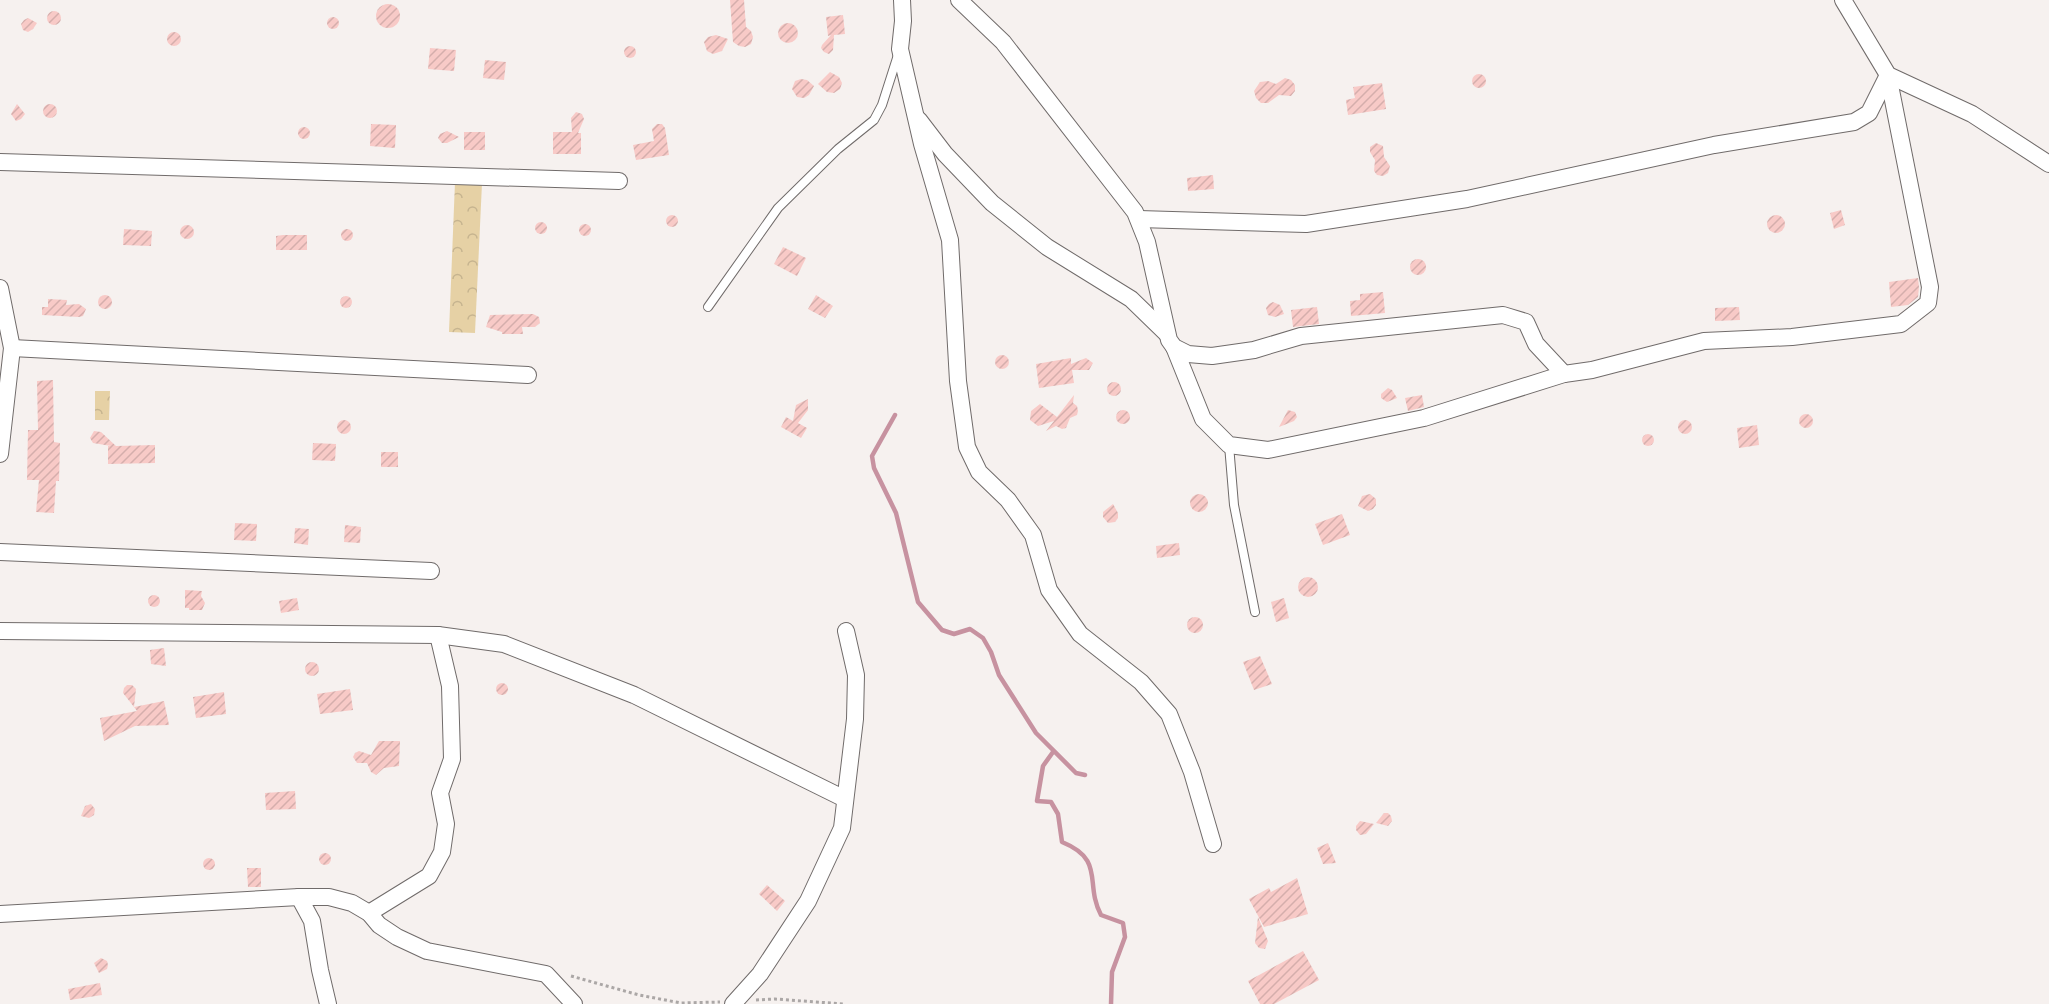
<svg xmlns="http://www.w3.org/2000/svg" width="2049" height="1004" font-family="'DejaVu Sans',sans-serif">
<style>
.park{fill:url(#park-crowns)}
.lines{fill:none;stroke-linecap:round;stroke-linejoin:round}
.stream{stroke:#c792a0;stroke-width:4.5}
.building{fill:url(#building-hatch)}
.lane-casing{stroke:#706b6a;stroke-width:10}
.street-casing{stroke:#706b6a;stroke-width:18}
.path{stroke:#aba7a6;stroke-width:3;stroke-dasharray:3 3;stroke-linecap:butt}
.lane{stroke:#fff;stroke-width:8}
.street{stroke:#fff;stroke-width:16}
</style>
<defs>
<pattern id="park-crowns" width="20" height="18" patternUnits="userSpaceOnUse" patternTransform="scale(1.5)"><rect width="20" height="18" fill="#e6d1a5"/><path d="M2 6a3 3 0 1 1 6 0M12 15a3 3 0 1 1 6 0" fill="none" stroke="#c6b48f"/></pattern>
<pattern id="building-hatch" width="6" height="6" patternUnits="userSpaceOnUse" patternTransform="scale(1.5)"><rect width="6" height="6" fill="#f8cac7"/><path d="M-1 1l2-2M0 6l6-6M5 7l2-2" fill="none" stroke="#d5aeac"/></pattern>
</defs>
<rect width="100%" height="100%" fill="#f6f1ef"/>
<g class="park">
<path d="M455 182 482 183 475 333 449 332Z"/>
<path d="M95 391H110L109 420H95Z"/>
</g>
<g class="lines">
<g class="stream">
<path d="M895 415 872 456 874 468 896 513 918 602 942 630 954 634 970 629 983 638 991 652 999 675 1036 733 1076 773 1085 775"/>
<path d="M1053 752 1043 766 1037 801 1051 802 1058 814 1062 842C1106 860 1084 883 1101 915L1123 923 1125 937 1112 972 1111 1004"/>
</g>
</g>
<g class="building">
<path d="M730 0H744L746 27 751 31 753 37 751 44 745 47 739 46 733 42Z"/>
<circle cx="388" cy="16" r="12"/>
<circle cx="54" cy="18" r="7"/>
<path d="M843 15 845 34 834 35 833 50 829 54 824 52 821 48 822 45 831 35 828 36 826 17Z"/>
<circle cx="333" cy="23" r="6"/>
<path d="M28 18 37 23 33 29 28 32 23 30 21 24 24 20Z"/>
<circle cx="788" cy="33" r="10"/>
<circle cx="174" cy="39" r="7"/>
<path d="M716 35 728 39 722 51 713 54 707 51 704 42 708 37Z"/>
<circle cx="630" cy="52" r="6"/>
<path d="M430 48 456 50 454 71 428 69Z"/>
<path d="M485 60 506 62 504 80 483 78Z"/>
<path d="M830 72 839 77 842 83 840 89 834 93 827 92 818 84Z"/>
<circle cx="1479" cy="81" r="7"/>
<path d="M1285 78 1291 80 1295 85V91L1291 96 1279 95 1268 103H1261L1256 98 1254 91 1260 82 1268 81 1276 84Z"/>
<path d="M801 79 807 80 814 86 809 95 804 98 797 97 792 89 795 81Z"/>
<path d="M1382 83 1386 109 1348 115 1346 100 1355 98 1353 87Z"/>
<path d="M17 104 25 114 21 119 16 121 11 114Z"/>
<circle cx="50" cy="111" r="7"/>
<path d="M576 112 582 114 584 119 578 133H581V154H553V132H572L571 118Z"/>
<path d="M371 124 396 125 395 148 370 146Z"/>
<path d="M657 124H662L665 128 669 155 636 160 633 145 654 141 652 129Z"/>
<circle cx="304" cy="133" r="6"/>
<path d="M447 131 459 137 447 143H442L438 138 440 134Z"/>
<rect x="464" y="132" width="21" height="18"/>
<path d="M1376 143 1383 146 1384 157 1390 166 1388 173 1383 176 1377 175 1374 171 1375 160 1370 152V147Z"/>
<path d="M1213 175 1214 189 1188 191 1187 178Z"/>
<path d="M1841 210 1845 225 1834 229 1830 213Z"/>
<circle cx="672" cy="221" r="6"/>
<circle cx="1776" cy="224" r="9"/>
<circle cx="541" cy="228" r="6"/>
<circle cx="585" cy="230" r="6"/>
<circle cx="187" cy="232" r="7"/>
<circle cx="347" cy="235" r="6"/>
<path d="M124 229 152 231 151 246 123 245Z"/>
<path d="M283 235H307V250H276V236Z"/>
<path d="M783 247 806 258 797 276 774 264Z"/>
<circle cx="1418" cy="267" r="8"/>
<path d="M1918 278 1919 287 1918 297 1908 305 1891 307 1889 282Z"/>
<path d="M1383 292 1385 313 1351 316 1350 301 1360 300V294Z"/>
<path d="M816 295 833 306 825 318 808 309Z"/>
<circle cx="105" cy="302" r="7"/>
<circle cx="346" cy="302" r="6"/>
<path d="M48 299 67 300 66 305 79 304 86 309 83 316 79 317 42 315V307H48Z"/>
<path d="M1273 302 1280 305 1284 314 1275 317 1268 315 1266 308 1269 304Z"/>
<path d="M1317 307 1319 324 1293 327 1291 310Z"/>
<path d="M1739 307 1740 320 1715 321V308Z"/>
<path d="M533 314 539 317 540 323 535 327H522L523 334H502V332L486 327 490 315Z"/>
<circle cx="1002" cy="362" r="7"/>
<path d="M1071 358V364L1086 358 1093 363 1089 370H1072L1074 383 1039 388 1036 364Z"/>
<path d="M53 380 54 442 60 443 59 481H56L54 513 36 512 39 480H27L28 430H38L37 381Z"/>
<circle cx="1114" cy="389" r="7"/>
<path d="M1388 388 1392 390 1397 398 1387 402 1381 398V394Z"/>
<path d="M1074 395 1073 403 1077 406 1078 411 1077 415 1070 418 1066 428 1062 429 1056 426 1046 431 1054 421 1038 426 1030 420 1031 411 1040 404 1057 417Z"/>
<path d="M1422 395 1424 407 1408 411 1405 398Z"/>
<path d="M808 399V410L798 423 807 428 801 438 781 427 786 417 793 421 796 405Z"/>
<path d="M1288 410 1295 412 1297 417 1294 421 1279 427Z"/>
<circle cx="1123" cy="417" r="7"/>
<circle cx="1806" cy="421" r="7"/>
<circle cx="1685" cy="427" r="7"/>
<circle cx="344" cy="427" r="7"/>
<path d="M1757 425 1759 445 1739 448 1737 428Z"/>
<path d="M94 431 101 432 116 446 155 445V463L108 464V446H111L93 443 90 438Z"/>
<circle cx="1648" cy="440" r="6"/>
<path d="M313 443 336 444 335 461 312 460Z"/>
<rect x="381" y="452" width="17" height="15"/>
<path d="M1370 494 1376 499V505L1373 509 1368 511 1358 506 1362 496Z"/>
<circle cx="1199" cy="503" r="9"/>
<path d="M1113 504 1118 513V518L1115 522 1108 523 1103 517V512Z"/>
<path d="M1342 514 1350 535 1323 545 1315 524Z"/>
<path d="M235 523 257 524 256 541 234 540Z"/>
<path d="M345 525 361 527 360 543 344 542Z"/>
<path d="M295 528 309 529 308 545 294 543Z"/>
<path d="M1179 543 1180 555 1157 558 1156 546Z"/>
<circle cx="1308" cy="587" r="10"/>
<path d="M185 590 202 591 201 596 205 603 202 610H189V608H185Z"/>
<circle cx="154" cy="601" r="6"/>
<path d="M297 598 299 610 281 613 279 601Z"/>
<path d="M1284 598 1289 618 1276 622 1271 602Z"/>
<circle cx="1195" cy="625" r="8"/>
<path d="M164 648 166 666 151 664 150 650Z"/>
<path d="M1260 656 1272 684 1254 690 1243 662Z"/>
<circle cx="312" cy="669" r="7"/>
<circle cx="502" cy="689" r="6"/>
<path d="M127 685H132L136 689 134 707 123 693 124 688Z"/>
<path d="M350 689 353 710 320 714 317 694Z"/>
<path d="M224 692 226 714 196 718 193 697Z"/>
<path d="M164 701 169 725 135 726 104 741 100 718 137 711 134 707Z"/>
<path d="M379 741H400L399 766 384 768 376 775 371 772 367 763H357L353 757 355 753 359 751 371 755Z"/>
<path d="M295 791 296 809 266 810 265 793Z"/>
<path d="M91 804 95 809 94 815 89 818 81 816 85 806Z"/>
<path d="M1384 813H1388L1391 816 1392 821 1388 826 1376 823Z"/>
<path d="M1360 821 1374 824 1366 834 1360 835 1356 830V826Z"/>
<path d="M1328 843 1336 863 1323 864 1317 848Z"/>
<circle cx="325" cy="859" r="6"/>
<circle cx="209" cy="864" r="6"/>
<path d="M247 868H261V887H248Z"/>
<path d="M1297 878 1308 914 1264 927 1249 899 1269 888 1271 892Z"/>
<path d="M767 885 785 901 777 911 759 894Z"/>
<path d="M1258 917 1268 941 1265 949 1259 948 1255 943Z"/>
<path d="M1303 951 1319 980 1274 1004H1260L1248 981Z"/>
<path d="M101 958 107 961 108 965 107 969 99 973 94 963Z"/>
<path d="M100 983 102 995 70 1000 68 989Z"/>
</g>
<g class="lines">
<defs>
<g id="lane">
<path d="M708 307 778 208 838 149 874 120 882 105 898 55"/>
<path d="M1229 445 1234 505 1255 612"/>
</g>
<g id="street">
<path d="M902 0 903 21 900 49 922 144 950 240 958 381 967 447 979 472 1008 500 1033 535 1049 590 1080 634 1141 682 1169 714 1192 772 1213 844"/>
<path d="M959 0 1003 42 1135 212 1147 242 1169 340 1174 347 1188 354 1212 356 1254 350 1301 336 1503 315 1526 322 1536 344 1564 374 1592 370 1704 341 1792 337 1901 324 1928 303 1930 287 1888 75"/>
<path d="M1843 0 1888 75 1972 114 2049 164"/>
<path d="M919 120 945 154 992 203 1047 247 1131 299 1166 333"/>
<path d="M0 162 619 181"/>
<path d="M1139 219 1306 224 1467 199 1714 145 1854 122 1869 113 1888 75"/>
<path d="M0 288 12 348 0 454"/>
<path d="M1174 347 1203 419 1229 445 1268 450 1424 418 1564 374"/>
<path d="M12 348 528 375"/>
<path d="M0 552 431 571"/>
<path d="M0 631 438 635 504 644 634 695 845 799"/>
<path d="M299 897 312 921 320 970 328 1004"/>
<path d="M369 913 429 876 442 852 446 824 440 793 452 759 450 686 438 635"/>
<path d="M0 914 299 897H329L352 903 369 913 379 925 397 937 427 951 546 974 574 1004"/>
<path d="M733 1004 760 974 808 901 842 828 855 719 856 675 846 631"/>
</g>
</defs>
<use href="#lane" class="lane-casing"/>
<use href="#street" class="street-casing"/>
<g class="path">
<path d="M571 976 639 995 681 1003 720 1002"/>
<path d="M756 1000 775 999 844 1004"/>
</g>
<use href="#lane" class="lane"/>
<use href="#street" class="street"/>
</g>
</svg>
